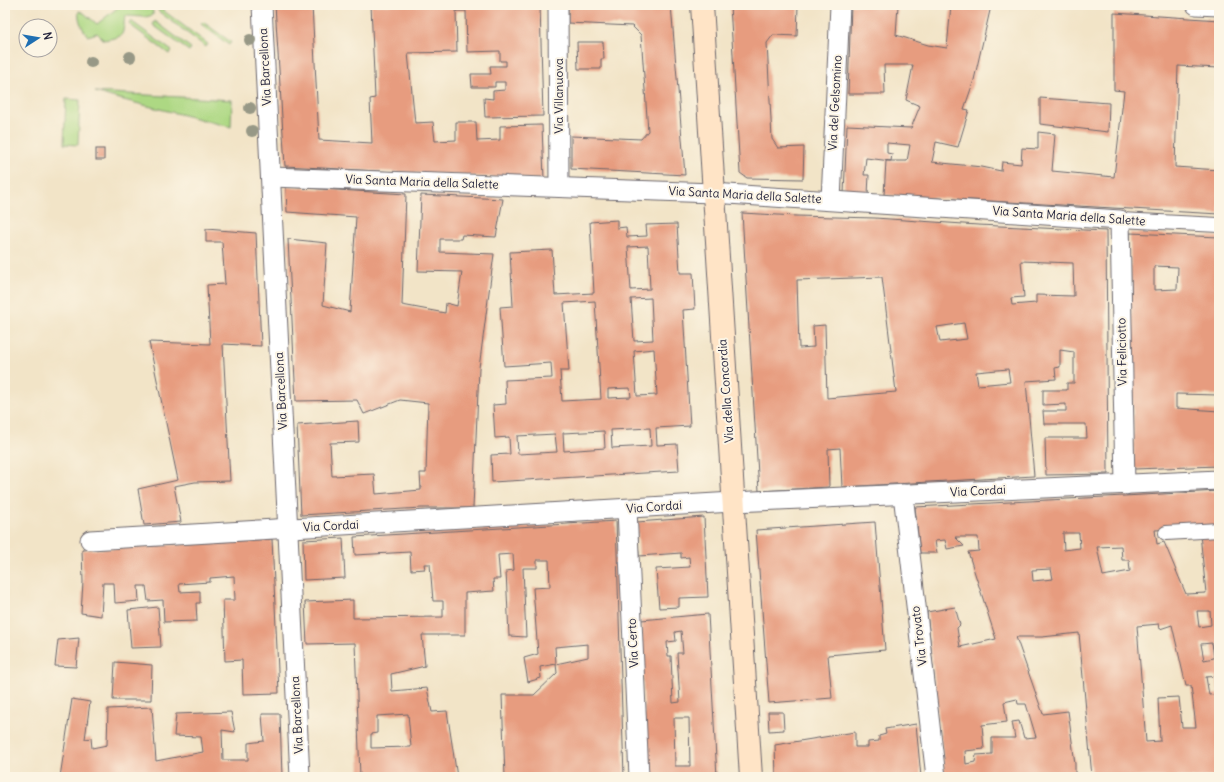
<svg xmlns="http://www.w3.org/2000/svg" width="1224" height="782" font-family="Delius,sans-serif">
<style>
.green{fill:#add883;stroke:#687d5f}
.building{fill:#e79c7f;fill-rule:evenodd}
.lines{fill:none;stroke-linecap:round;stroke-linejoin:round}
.pedestrian-casing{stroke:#6b666c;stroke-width:16}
.minor-casing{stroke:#6b666c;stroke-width:21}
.secondary-casing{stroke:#6b666c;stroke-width:24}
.pedestrian{stroke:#fff;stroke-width:14}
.minor{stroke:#fff;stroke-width:19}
.secondary{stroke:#ffe4c6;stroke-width:22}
.tree{fill:#979886}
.labels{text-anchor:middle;stroke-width:4;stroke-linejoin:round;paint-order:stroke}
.street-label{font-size:12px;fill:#22223b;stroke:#fcf5e5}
</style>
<rect width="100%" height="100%" fill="#fcf5e5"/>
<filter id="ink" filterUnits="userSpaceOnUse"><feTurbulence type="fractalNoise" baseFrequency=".025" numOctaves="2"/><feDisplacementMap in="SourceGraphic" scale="8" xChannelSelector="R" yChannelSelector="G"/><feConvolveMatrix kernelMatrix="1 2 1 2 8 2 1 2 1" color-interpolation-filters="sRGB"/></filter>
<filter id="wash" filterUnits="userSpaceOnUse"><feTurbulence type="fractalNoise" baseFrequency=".012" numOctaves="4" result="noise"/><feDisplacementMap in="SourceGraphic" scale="16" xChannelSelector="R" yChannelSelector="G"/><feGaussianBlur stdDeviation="0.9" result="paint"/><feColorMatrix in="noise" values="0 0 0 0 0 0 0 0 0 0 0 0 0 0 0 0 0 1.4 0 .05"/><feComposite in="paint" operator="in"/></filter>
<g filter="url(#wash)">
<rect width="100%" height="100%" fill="#f2e4c7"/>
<g class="green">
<path d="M121 5H151L153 12V15L146 17 125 16C122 37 126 36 104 40L97 33 88 36C83 31 77 18 79 11L84 13 97 24Z"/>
<path d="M160 8 208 44 206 47 158 11Z"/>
<path d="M131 21 172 51 169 54 129 24Z"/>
<path d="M155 21 191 48 189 51 153 25Z"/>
<path d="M203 22 231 42 229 45 201 24Z"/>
<path d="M95 92 232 100 231 127 112 97Z"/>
<path d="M66 99 80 100 78 145 64 144Z"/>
</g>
<g id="blocks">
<g class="building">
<path d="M275 5H312L319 140 372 143 370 99 375 98 371 5H540L543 116 485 117 484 98 493 99V91L505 90V82H495V87H472L471 74H491L490 66H506V61H500V51L467 52 466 11H456L457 52 408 53 415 123 433 122 435 141 456 140V122H476L477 141 500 140V126L542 125 544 180 285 166Z"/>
<path d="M568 5H671L685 175 571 169V136L641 139 648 131 641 35 632 26 568 23Z"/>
<path d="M730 5H798L797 36 773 35 767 43 772 139 778 148 804 147 803 179 747 178 740 173Z"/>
<path d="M851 5H898L896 35 928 45 947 48 951 5 991 6 974 80 964 109 969 110 958 147 936 142 932 162 982 167 1001 171 1002 162 1021 164 1022 148 1038 149V132L1055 134 1052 171 1114 177 1124 91 1114 90V13L1219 20V68L1178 66 1175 167 1219 170V214L884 195 886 161H907L910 145 887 143V153L892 154 891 161 866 158 864 175H869L868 194 844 193 847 125 911 128 920 106 906 100 913 65H884L885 94H848Z"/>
<path d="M577 42H603L604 59H601V69H578Z"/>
<path d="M1040 98 1109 103 1108 132 1040 124Z"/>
<rect x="96" y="149" width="8" height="11"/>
<path d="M286 187 406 194 402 305 445 313 446 303 457 306 462 272 418 271 421 195 503 199 496 237 462 235 461 239H440V252L494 254 479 368 473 508H422L301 515 297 425 358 421 359 442 330 443 332 476 374 474 376 494 421 490 420 473H426L428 403 400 400 364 414 357 400 296 401 288 239 327 243 323 305 350 312 356 217 287 212Z"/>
<path d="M742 213 796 216 875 218 978 225 1106 231 1108 474 1046 475 1045 438H1087L1086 424H1044L1043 411H1066V404L1043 405V390H1067V383H1074V352L1060 350V367L1055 368 1056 379 1026 381 1034 476 842 487 840 448 828 449 829 487 759 491ZM1021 261 1073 263 1074 296 1036 295V303L1012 305 1011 298 1024 297ZM882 277 896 392 827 398 825 325 813 326 814 347 799 348 797 280ZM964 323 967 339 940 342 937 327ZM1008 369 1010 382 978 385 976 372Z"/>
<path d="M617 220V228L626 227 627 237 647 236 646 225 677 224 680 273H693L695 309 683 310 690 426 656 428 657 445 677 444 679 471 492 482 491 455 510 454 509 437 495 438 493 405 506 404 505 380 552 378 551 363 504 366 500 307 513 306 510 252 552 250 555 295 594 293 590 222ZM648 246 650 289 631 290 628 247ZM651 298 653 340 634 341 631 299ZM595 301 601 399 562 401 560 371H569L564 303ZM654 349 657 395 637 396 634 351ZM630 388 631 397 608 398V389ZM650 428 651 446 612 448 611 430ZM604 431 605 448 564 451 563 433ZM555 434 557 452 518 454 517 436Z"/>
<path d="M206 229 256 233 261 346 223 344 230 481 195 482 174 486 181 522 144 525 138 489 178 480 149 342 210 344 207 285 225 284 222 242H206Z"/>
<path d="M1130 233 1219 237V395L1176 394V408L1219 411V466L1134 469ZM1154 266 1178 267 1177 289 1154 290Z"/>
<path d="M1219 491V526L1155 530 1157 544 1164 542 1186 594 1206 593 1200 534 1219 533V690H1218L1217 676 1206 677 1209 695 1219 694V777H1092L1079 633 1042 637H1016L1043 714 1068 711 1075 764V777H945L927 612 955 607 960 625 957 628 960 647 996 639 968 552 979 551 978 537H955L964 546 947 549 945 540 935 541 937 553H920L915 507ZM1063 533H1079L1080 548 1064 550ZM1121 546 1122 560H1129L1130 571 1103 576 1097 547ZM1051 569 1053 579 1033 581 1032 570ZM1197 611H1210L1211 625 1199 627ZM1159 624 1160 629 1172 625 1186 686H1191L1196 727H1182L1179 697 1158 698 1160 741 1146 742 1137 626ZM1212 643 1214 658 1204 660 1201 644ZM1017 699 1018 704H1026L1036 737 1024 738 1019 721 1012 722 1015 738H992V754L976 755 975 762 966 764 965 751 984 749 982 725 1007 722 1004 702Z"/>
<path d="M704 517 708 597 679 598V607L659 608 656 569 690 567 689 557 681 558V553L639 556 637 522Z"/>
<path d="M616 521 624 777H505L502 695H534L557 673 556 664 588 657V644L555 647 556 664 540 667 541 678 528 682 524 658 538 654 533 588 550 587 549 560H537V568H523L526 637 509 636 506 571 514 570 513 554 498 555 500 579H493L494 591 465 593V635H422L425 666 391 674 392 691 427 688 432 712 447 711 457 777H360L355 643 307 644 305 602 353 600V618L443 617V601H433L430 564H424L425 569 411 570 410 552 355 555 354 537ZM408 714 411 747 371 748V734L377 733V716Z"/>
<path d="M875 522 885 650 828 655 832 698 769 703 756 530Z"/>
<path d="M343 538 345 578 304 580 303 540Z"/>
<path d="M272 539 279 693 243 694 242 660 225 661 223 600H235L234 576 210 578V582L179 584 180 592 200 591V603H196L197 621 164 622 163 600 148 601 146 586H138L139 601 115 603 114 583H103L101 616 81 613 83 582 82 550Z"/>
<path d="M158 607 161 647 131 648 128 610Z"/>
<path d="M708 614 717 777H646L641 620ZM681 631 683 653H677L680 702 673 703 671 656H668L667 642 676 641 675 632ZM674 718H689L690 766H675Z"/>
<path d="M79 638 76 667 55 666 58 640Z"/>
<path d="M115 662 152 665 151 700H113Z"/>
<path d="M72 699 90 702 85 739 91 738 92 748 107 745 108 709 152 707 156 761 203 752 201 737 174 736 176 714 231 712 235 732 222 730 223 760H248V743L264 741 262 714H280L282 777H60Z"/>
<path d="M768 712H783L784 730 769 731Z"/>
<path d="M916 724 921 777H776L775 745 855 732V747H868V742L879 741V736L886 734 885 729Z"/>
</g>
</g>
</g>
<g filter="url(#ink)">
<use href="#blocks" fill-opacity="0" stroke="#6b666c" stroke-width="1"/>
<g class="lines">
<defs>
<g id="pedestrian">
<path d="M1120 220 1219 225"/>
<path d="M1166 533 1219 530"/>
</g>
<g id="minor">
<path d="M262 5 300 777"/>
<path d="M558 5 559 187"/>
<path d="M1196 5 1219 6"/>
<path d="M271 177 713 193 1120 220 1125 485"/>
<path d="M831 200 840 5"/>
<path d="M903 494 936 777"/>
<path d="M627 509 639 777"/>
<path d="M90 540 733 502 1219 480"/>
</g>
<path id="secondary" d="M702 5 751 777"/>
</defs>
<use href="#pedestrian" class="pedestrian-casing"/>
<use href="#minor" class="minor-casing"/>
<use href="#secondary" class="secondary-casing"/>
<use href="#pedestrian" class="pedestrian"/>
<use href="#minor" class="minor"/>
<use href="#secondary" class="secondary"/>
</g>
<g class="tree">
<circle cx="250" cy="40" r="6"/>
<circle cx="130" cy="57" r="6"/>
<circle cx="91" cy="62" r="6"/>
<circle cx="250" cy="108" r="6"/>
<circle cx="252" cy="131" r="6"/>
</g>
</g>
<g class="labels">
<g class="street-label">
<text transform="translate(265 67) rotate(-93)" y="4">Via Barcellona</text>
<text transform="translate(559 96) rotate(-90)" y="4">Via Villanuova</text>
<text transform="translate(835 103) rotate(-87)" y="4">Via del Gelsomino</text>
<text transform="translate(422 182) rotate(2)" y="4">Via Santa Maria della Salette</text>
<text transform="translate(745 195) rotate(3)" y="4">Via Santa Maria della Salette</text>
<text transform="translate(1069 216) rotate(4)" y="4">Via Santa Maria della Salette</text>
<text transform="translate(1122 352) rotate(-91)" y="4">Via Feliciotto</text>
<text transform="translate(281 391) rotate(-93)" y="4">Via Barcellona</text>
<text transform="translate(726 391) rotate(-94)" y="4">Via della Concordia</text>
<text transform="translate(978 491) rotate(-3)" y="4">Via Cordai</text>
<text transform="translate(654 507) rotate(-4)" y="4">Via Cordai</text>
<text transform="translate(331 526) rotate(-3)" y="4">Via Cordai</text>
<text transform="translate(919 636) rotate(-97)" y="4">Via Trovato</text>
<text transform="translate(633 643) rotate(-93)" y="4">Via Certo</text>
<text transform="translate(297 715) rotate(-93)" y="4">Via Barcellona</text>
</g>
</g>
<rect width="1224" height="782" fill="none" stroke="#fcf5e5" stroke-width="20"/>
<g transform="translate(38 38) rotate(78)"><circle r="19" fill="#fcf5e5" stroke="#a5a1a1"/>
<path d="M0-3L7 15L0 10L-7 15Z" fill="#1f6fb2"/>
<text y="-6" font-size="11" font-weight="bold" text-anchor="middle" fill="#22223b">N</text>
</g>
</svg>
